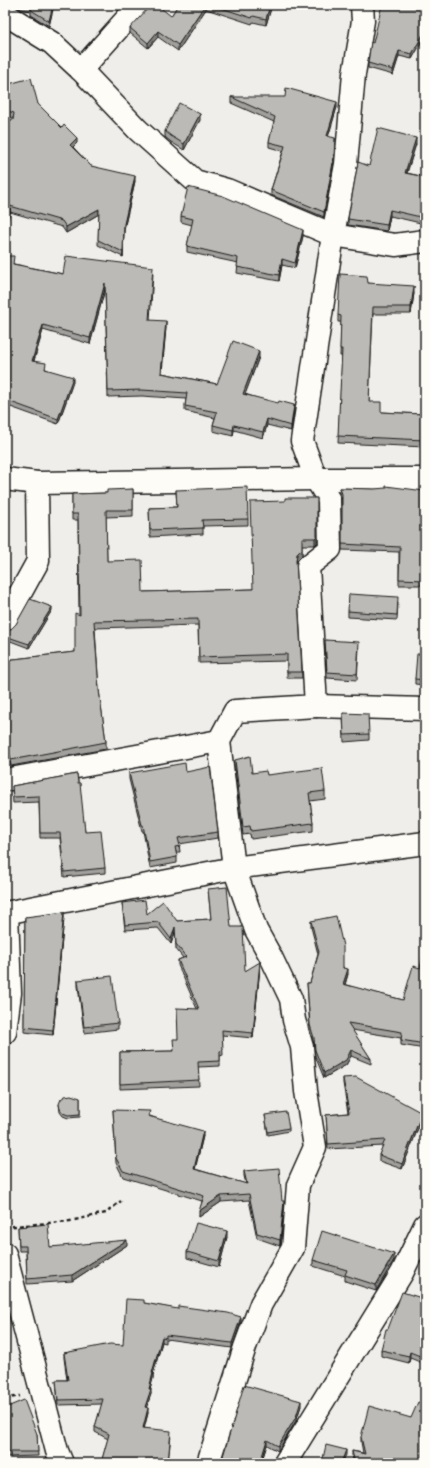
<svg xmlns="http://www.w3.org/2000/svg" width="430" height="1468" font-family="Delius,sans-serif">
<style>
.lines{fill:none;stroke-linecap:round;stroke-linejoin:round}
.street-casing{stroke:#1c1c1c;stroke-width:25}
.path{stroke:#1c1c1c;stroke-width:2.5;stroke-dasharray:4 3;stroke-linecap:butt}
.street{stroke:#fdfcf7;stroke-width:22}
.wall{fill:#a1a09d;stroke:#1c1c1c}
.shaded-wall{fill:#83827f;stroke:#1c1c1c}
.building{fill:#bbbab6;stroke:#1c1c1c}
</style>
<rect width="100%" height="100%" fill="#f0eeea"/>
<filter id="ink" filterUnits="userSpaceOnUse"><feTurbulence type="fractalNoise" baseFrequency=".025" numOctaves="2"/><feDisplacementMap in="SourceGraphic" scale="8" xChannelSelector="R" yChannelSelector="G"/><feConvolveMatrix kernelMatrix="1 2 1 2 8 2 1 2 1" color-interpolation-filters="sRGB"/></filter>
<g filter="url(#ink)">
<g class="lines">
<defs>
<g id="street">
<path d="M5 14 52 43 81 70 138 130 195 181 227 190 333 235 395 245 425 241"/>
<path d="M81 70 139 5"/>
<path d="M5 479 37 483 316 479H425"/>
<path d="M5 621 38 561 37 483"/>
<path d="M316 706 425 709"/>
<path d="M5 780 219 741"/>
<path d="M5 913 234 868 425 843"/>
<path d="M5 1032 10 993 7 913"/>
<path d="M5 1254 57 1451 62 1463"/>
<path d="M208 1463 245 1347 261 1304 293 1248 298 1185 315 1147 306 1091 302 1047 294 1020 291 999 271 957 256 930 234 868 219 741 235 711 316 706 308 566 330 549 329 500 316 479 302 441 333 235 346 164 354 74 363 21 362 5"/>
<path d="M285 1463 402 1273 425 1225"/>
</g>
</defs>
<use href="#street" class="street-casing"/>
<g class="path">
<path d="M5 1227 70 1221 106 1213 121 1201"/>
<path d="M5 1399 20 1396"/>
</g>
<use href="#street" class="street"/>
</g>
<g class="wall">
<path d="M13 5H54L49 26 31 15V11L21 9Z"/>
<path d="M178 5H272L266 25 253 22 252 24 206 9 178 51 158 37 148 48 130 33V28L171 16Z"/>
<path d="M425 5V36L412 59 399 56 393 75 368 68V63L373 43Z"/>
<path d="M5 85 38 104 77 143 73 147 91 166 135 181 124 229 123 257 98 245 99 214 66 233 62 227 10 212 5 228V120H13V118L5 116Z"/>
<path d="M231 97 337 107 328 136 335 143 334 162 324 217 271 195V190L283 151 269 147V142L274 122 231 103Z"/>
<path d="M200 120 184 150 171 142 165 137V131Z"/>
<path d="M416 144 407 173 425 177V224L390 216 387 231 348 225V219L369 166Z"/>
<path d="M181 216 303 236 295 268 282 265 279 281 237 273 238 263 187 252V246L192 225 181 222Z"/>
<path d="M5 256 14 264 63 274 153 273 150 320 166 327 162 373 217 384 259 357 245 394 294 411 291 431 267 425 263 438 234 430 233 436 213 431V425L215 418 185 411V406L186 399 142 396 108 397 105 289 90 344 43 330 34 361 46 369 73 382 58 424 5 405Z"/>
<path d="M368 283 414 293 411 314H373L369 402 381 412 422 414 425 332V447L338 443 342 356H340L341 322H338V315Z"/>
<path d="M340 488 425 491V585H399V552L342 550V500L340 494Z"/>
<path d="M133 489V516L106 517 107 561 143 592 253 589 285 501 317 498V543L315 545H302V555L297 560 296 565 302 678H287V661L199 663 198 625 95 628 99 690 106 742V749L11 766 10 762H5V686H7L5 672V660L75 652 79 614 78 520H72V494L107 493Z"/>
<path d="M176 490 248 519V525L203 526V534L150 537 149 508 177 507Z"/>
<path d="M398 603 397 620 348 617V611Z"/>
<path d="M52 610 29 648 5 639V630L11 629Z"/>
<path d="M425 621V685L415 684V679L421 654Z"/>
<path d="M325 640 359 648 357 680 327 678Z"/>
<path d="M343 713 369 734V740L344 742Z"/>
<path d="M235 760 252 773 267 775 325 791V799L310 801 313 823V831L251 839 250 834 243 835 235 768Z"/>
<path d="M186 772 218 832V838L179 844 180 852H176L177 857V863L150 868 143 831H142L129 779V773Z"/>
<path d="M77 774 85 832 105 868V873L64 877 60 838H40L39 802 13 803 12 786Z"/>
<path d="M208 889 231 927 245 971 260 967 253 1038 222 1035 223 1055 220 1056V1066L198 1067 199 1086 120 1089V1052L174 1051 178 1039 197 1009 178 965V960L183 958 176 949 175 932 171 944 158 928 125 930 122 903 147 914 177 921 211 919Z"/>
<path d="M25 917H64L53 1035 24 1032Z"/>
<path d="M311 921 348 974 345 985 403 1000 420 968 425 956V1049L401 1045V1038L352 1030 371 1059V1064L351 1056 346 1065 324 1078 315 1056 314 1044 310 1031 307 983H310L318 954 311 927Z"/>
<path d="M78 980 118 1023V1029L84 1033 78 986Z"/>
<path d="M343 1078 422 1118 402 1169 379 1161V1155L383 1146 328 1149 326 1115 348 1113 343 1083Z"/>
<path d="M80 1098V1117L68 1118 63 1116 60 1112 59 1104Z"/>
<path d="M113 1110 150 1116 203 1136 195 1169 246 1184 244 1176V1171L282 1201 284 1207 280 1246 257 1238 249 1200 221 1202 199 1217 202 1201 123 1177 116 1163Z"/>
<path d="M265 1115 289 1128V1131L268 1135Z"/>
<path d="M18 1227 50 1247 127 1245 72 1281 27 1284 26 1251H19Z"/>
<path d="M227 1237 219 1267 187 1258V1252Z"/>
<path d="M313 1260H394L376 1291 345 1281V1276L313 1266Z"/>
<path d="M425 1299V1364L410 1358 409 1363 381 1356V1350L388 1329Z"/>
<path d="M144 1303 241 1322 232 1348 166 1339V1343L162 1342 153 1373V1378L150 1389 151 1394 146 1407 148 1413 144 1428 171 1435 168 1463H101L108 1439 95 1432V1427L102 1404 58 1405 56 1380H67L64 1358V1353L123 1345Z"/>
<path d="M301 1406 296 1421 278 1451 267 1445 261 1463H221Z"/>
<path d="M5 1408 37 1434 38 1456 6 1457 5 1463Z"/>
<path d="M411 1418 425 1463H354L352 1456V1451L363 1453 361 1442V1437Z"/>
</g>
<g class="shaded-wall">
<path d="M53 5H54L49 26V21Z"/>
<path d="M205 5H206V9L178 51V45Z"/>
<path d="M270 5H272L266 25V19Z"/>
<path d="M158 31V37L148 48V43Z"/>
<path d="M425 31V36L412 59V54Z"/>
<path d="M399 51V56L393 75V70Z"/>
<path d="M337 102V107L327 141V136Z"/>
<path d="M200 114V120L184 150V144Z"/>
<path d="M77 138V143L70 150V145Z"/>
<path d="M335 138 334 162 324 217V212Z"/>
<path d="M416 138V144L405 178V173Z"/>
<path d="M135 176V181L124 229 123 257 124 224Z"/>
<path d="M10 206V212L5 228V222Z"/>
<path d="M99 209V214L66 233V227Z"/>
<path d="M390 210V216L387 231V225Z"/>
<path d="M303 230V236L295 268V263Z"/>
<path d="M282 259V265L279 281V275Z"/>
<path d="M105 283V289L90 344V338Z"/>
<path d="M414 286V293L411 314V307Z"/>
<path d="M166 321V327L161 379V373Z"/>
<path d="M43 325V330L32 366V361Z"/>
<path d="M259 351V357L243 400V394Z"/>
<path d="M73 377V382L58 424V419Z"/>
<path d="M294 405V411L291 431V426Z"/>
<path d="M267 419V425L263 438V432Z"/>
<path d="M234 425V430L233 436V430Z"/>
<path d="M317 536V543L315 545V538Z"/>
<path d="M302 549V555L297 560 296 566V560L297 554Z"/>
<path d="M52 607V610L29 648V644Z"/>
<path d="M64 912V917L53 1035V1030Z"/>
<path d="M175 927V932L171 944V939Z"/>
<path d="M260 962V967L253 1038V1033Z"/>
<path d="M348 969V974L343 990V984Z"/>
<path d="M351 1050V1056L346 1065 324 1078V1073Z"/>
<path d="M422 1113V1118L402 1169V1164Z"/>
<path d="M203 1131V1136L194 1174V1169Z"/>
<path d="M221 1196V1202L199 1217V1211Z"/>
<path d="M284 1201V1207L280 1246V1240Z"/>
<path d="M227 1231V1237L219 1267V1261Z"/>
<path d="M127 1240V1245L72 1281V1275Z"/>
<path d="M394 1254V1260L376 1291V1285Z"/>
<path d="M241 1317V1322L232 1348V1343Z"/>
<path d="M162 1337V1342L152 1378V1373Z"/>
<path d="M410 1352V1358L409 1363V1356Z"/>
<path d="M153 1373V1378L149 1394V1389Z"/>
<path d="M151 1389V1394L145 1412V1407Z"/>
<path d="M301 1401V1406L296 1421 278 1451V1446Z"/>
<path d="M148 1408V1413L143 1433V1428Z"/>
<path d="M267 1440V1445L261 1463H260Z"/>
<path d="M346 1450V1455L342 1463H341Z"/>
</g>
<g class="building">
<path d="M29 5H53L49 21 31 10 32 6Z"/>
<path d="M150 5H157L171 16 178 5H205L178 45 158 31 148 43 130 28 148 8Z"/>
<path d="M212 5H270L266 19 253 16 252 18Z"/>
<path d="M382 5H425V31L412 54 399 51 393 70 368 63 371 42 373 43Z"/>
<path d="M31 78 38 104 62 128 64 125 77 138 70 145 91 166 135 176 124 224 123 252 98 240 99 209 66 227 62 221 10 206 5 222V120H13L14 113 5 110V85Z"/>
<path d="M286 88 337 102 327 136 335 138 334 157 324 212 271 190 285 146 269 142 275 117 231 97H285Z"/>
<path d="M179 103 200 114 184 144 171 136 165 131Z"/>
<path d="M378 128 416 138 405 173 425 177V218L390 210 387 225 348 219 358 162 369 166Z"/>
<path d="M188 187 223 196 303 230 295 263 282 259 279 275 237 267 238 258 187 246 193 219 181 216Z"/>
<path d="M5 256H14L13 264 63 274 66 256 153 267 149 320 166 321 161 373 217 384 233 341 259 351 243 394 278 403 279 401 294 405 291 426 267 419 263 432 234 425 233 430 213 425 217 412 185 406 187 393 142 390 108 391 105 283 90 338 43 325 32 361 46 363 45 369 73 377 58 419 5 400Z"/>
<path d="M340 274 367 276 368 283 414 286 411 307H373L369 402H381V412L422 414 425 332V440L338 436 342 349H340L341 316 338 315Z"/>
<path d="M386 486 425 491V580L399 579 400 547 342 544V494L340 488 374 489 386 488Z"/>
<path d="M247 487 248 519 202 520 203 528 150 530 149 508 177 507 176 490Z"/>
<path d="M133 489V510H106L107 561 142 560 143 592 253 589 250 502 285 501V498H317V536L315 538H302V549L297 554 296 560 302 672H287V654L199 657 198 619 94 621 99 690 106 742 11 760 10 755 5 756V686H7L5 666V660L75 652V613L80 615 78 514H72V494L107 493V490Z"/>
<path d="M349 594 398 597 397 615 348 611Z"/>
<path d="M30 599 52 607 29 644 5 636V630L11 629 16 624Z"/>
<path d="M423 621H425V680L415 679 417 654H421Z"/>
<path d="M325 640 359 642 357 674 327 672Z"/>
<path d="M343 713 368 714 369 734 344 735Z"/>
<path d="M250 756 252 773 266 771 267 775 322 768 325 791 309 793 313 823 251 831 250 826 243 827 235 760Z"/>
<path d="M185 763 186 772 210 767 218 832 178 838 180 846 175 847 177 857 150 862 143 825H142L129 773Z"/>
<path d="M77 774 78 783H80L85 832 101 831 105 868 64 872 60 833H40L39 796 13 797 12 786Z"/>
<path d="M227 887 231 927H243L245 971 260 962 253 1033 222 1030 223 1050 220 1051V1061L198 1062 199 1080 120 1084V1052L174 1051 173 1039H178L177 1008 199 1009 178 960 186 957 176 944 175 927 171 939 158 922 125 925 122 903 145 900 147 914 163 901 177 921 211 919 208 889Z"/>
<path d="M64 912 53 1030 24 1027 25 917Z"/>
<path d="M336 916 343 946V968L348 969 343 984 403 1000 413 966 420 968 423 956H425V1044L401 1040 402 1032 348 1023 371 1059 351 1050 346 1060 324 1073 315 1050 314 1038 310 1025 307 983H310L319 952 311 921Z"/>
<path d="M112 976 118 1023 84 1027 78 980Z"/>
<path d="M356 1077 422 1113 402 1164 379 1155 385 1140 328 1144 326 1115 349 1113 343 1078Z"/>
<path d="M71 1095 80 1098V1114L68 1115 63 1113 60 1109 59 1104 61 1099 65 1096Z"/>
<path d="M113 1110 150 1111 148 1116 203 1131 194 1169 247 1184 244 1171 279 1168 282 1201H284L280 1240 257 1233 249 1194 221 1196 199 1211 204 1196 123 1171 116 1158Z"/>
<path d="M286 1112 289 1128 268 1132 265 1115Z"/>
<path d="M196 1223 227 1231 219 1261 187 1252Z"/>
<path d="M48 1224 50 1247 127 1240 72 1275 27 1279 26 1246H19L18 1227Z"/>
<path d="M322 1231 394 1254 376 1285 345 1275 347 1270 313 1260Z"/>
<path d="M402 1292 425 1299V1358L410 1352 409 1356 381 1350 386 1329H388Z"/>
<path d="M126 1299 144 1300V1303L178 1309V1306L228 1313 241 1317 232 1343 166 1335V1338L162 1337 152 1373H153L149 1389H151L145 1407 148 1408 143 1428 171 1431 168 1463H101L109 1434 95 1427 103 1399 58 1400 56 1380H68L64 1353 110 1344 123 1345Z"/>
<path d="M244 1385 301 1401 296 1417 278 1446 267 1440 260 1463H221Z"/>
<path d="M24 1400 37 1434 38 1452H5L6 1463H5V1408Z"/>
<path d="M418 1402 425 1405V1463H355L352 1451 365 1454 361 1437 369 1406 411 1418Z"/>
<path d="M326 1445 346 1450 341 1463H322Z"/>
</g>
</g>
<rect width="430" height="1468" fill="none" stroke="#fdfcf7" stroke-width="20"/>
<rect x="10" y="10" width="410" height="1448" fill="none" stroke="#1c1c1c" stroke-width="1.5" filter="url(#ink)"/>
</svg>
